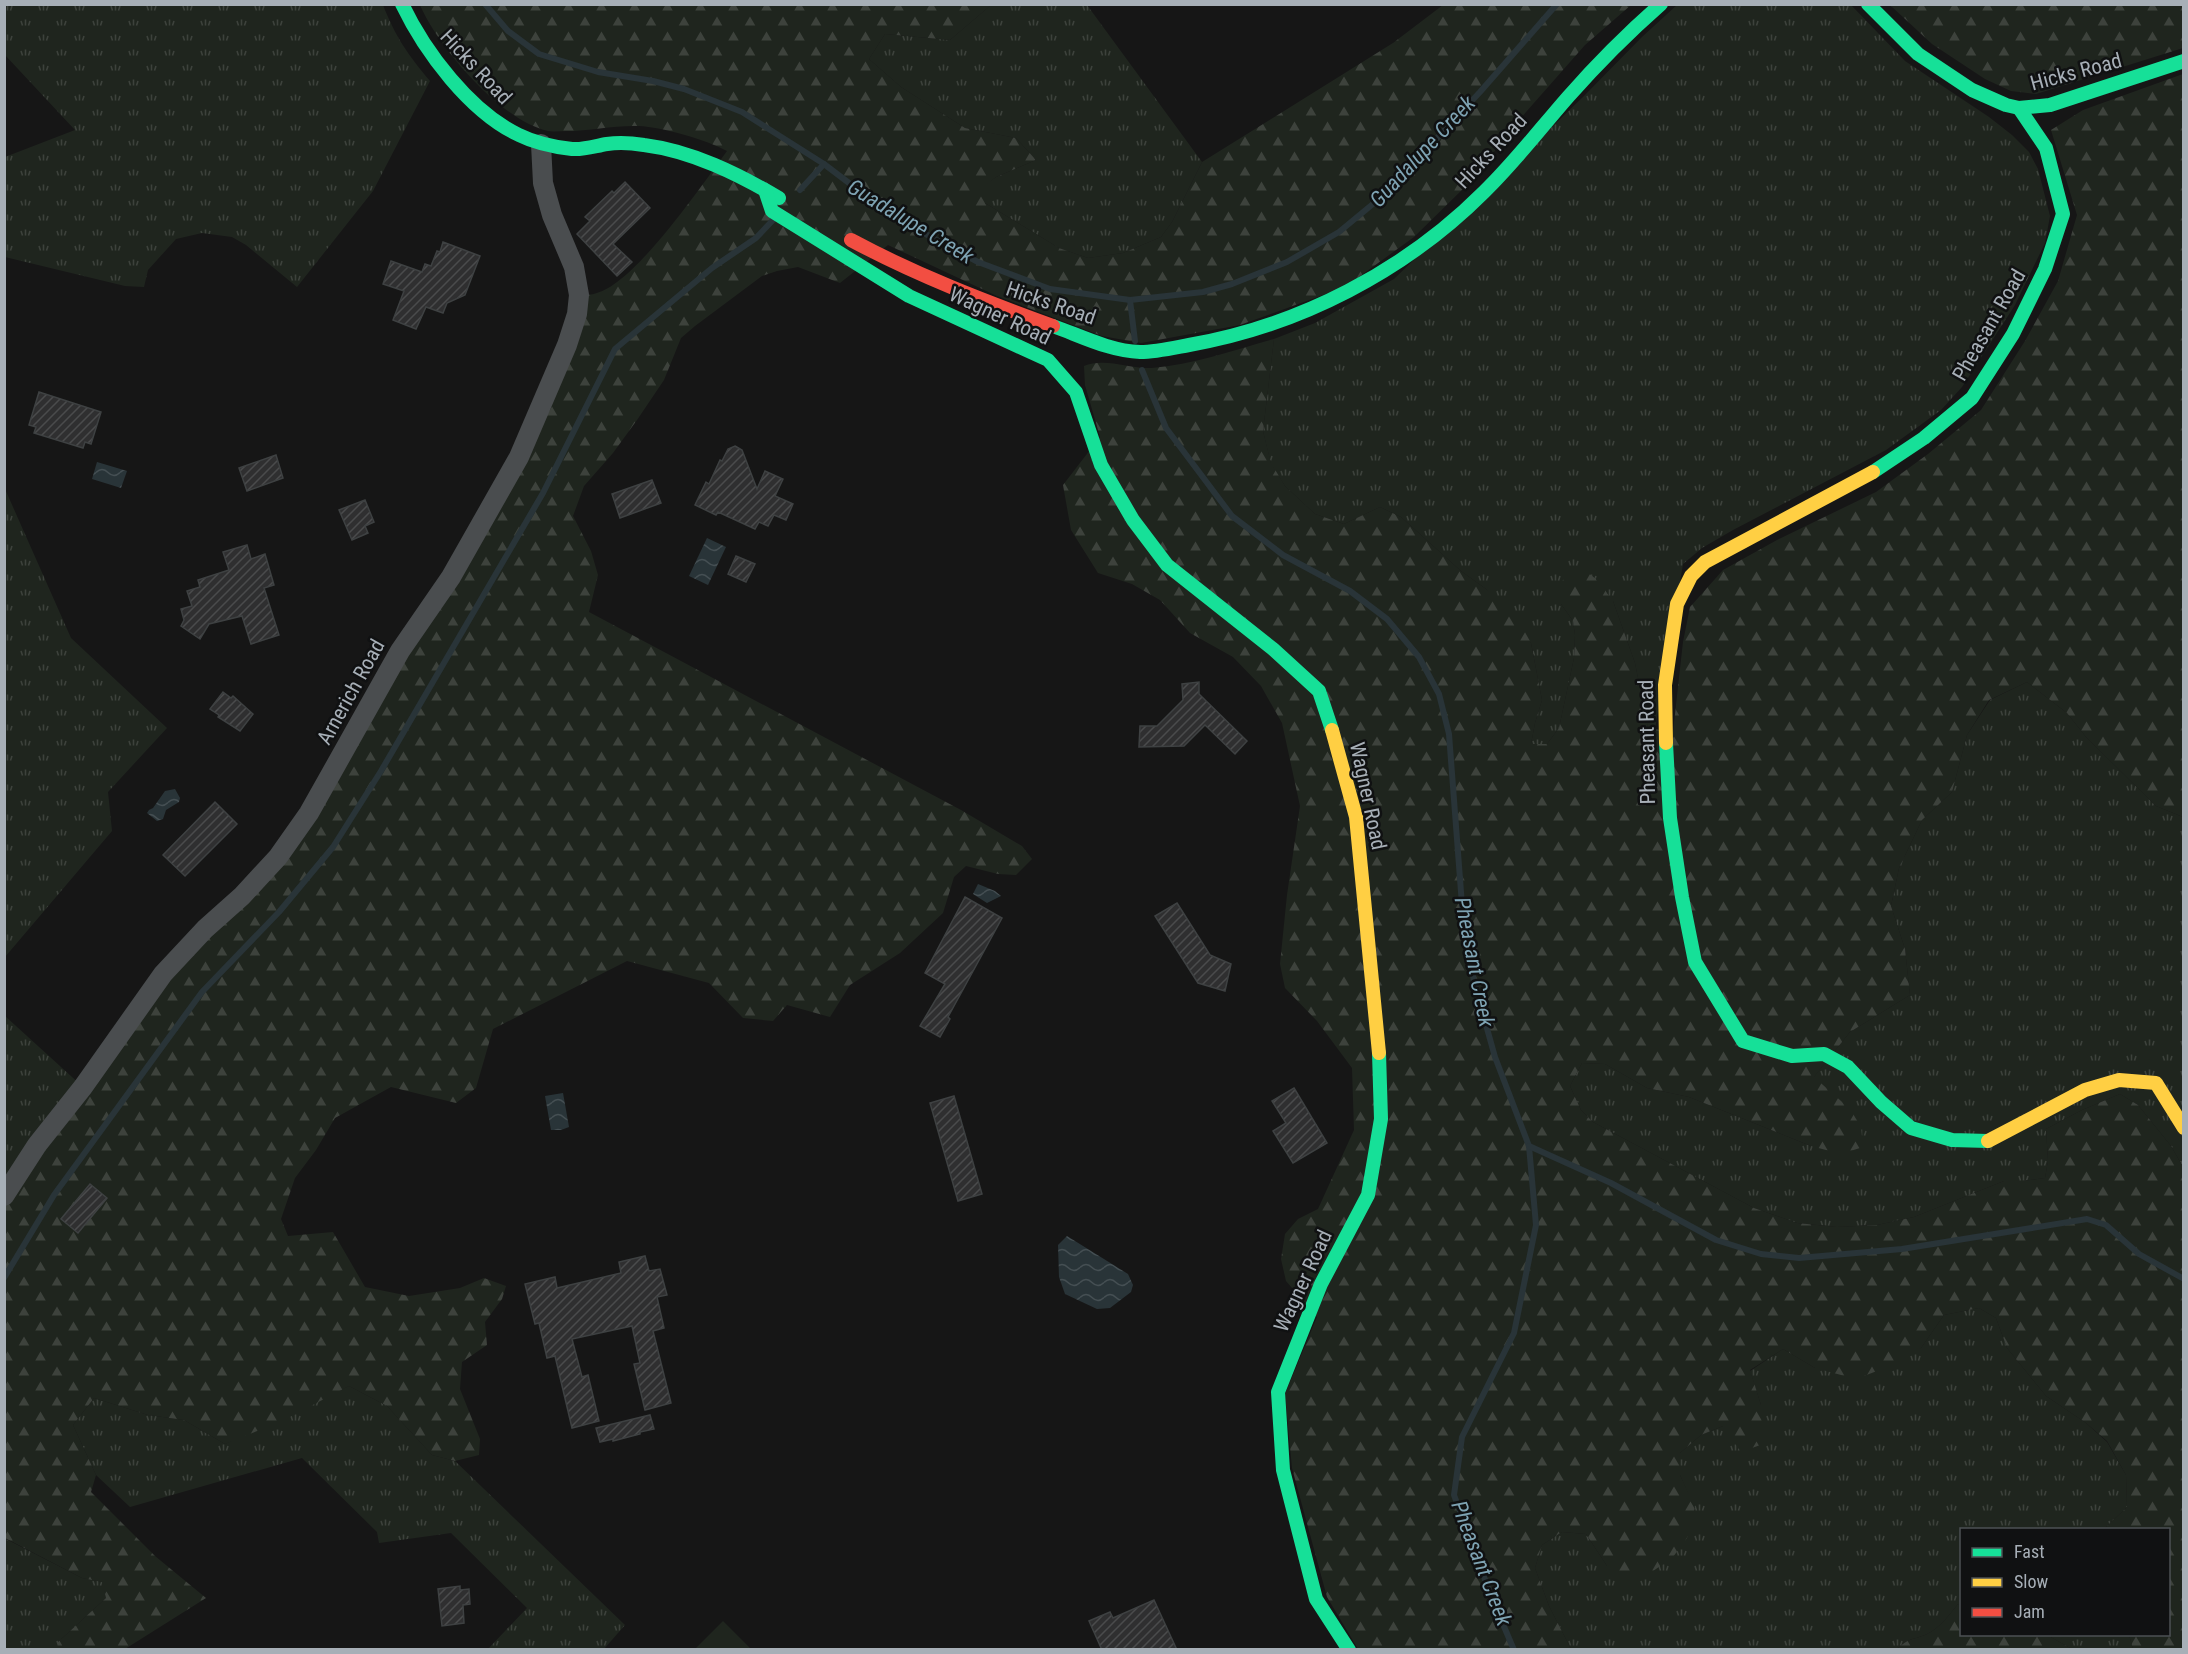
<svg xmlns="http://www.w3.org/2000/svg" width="2188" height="1654" font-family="'Roboto Condensed',sans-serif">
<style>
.grass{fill:url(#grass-tufts)}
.forest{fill:url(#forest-firs)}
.pitch{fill:#1f251e}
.water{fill:url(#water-waves)}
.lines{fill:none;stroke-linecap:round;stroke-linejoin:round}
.stream{stroke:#293438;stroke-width:6}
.building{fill:url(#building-hatch);stroke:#3e4142;stroke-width:1.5}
.street{stroke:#4a4d4f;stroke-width:20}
.fast{stroke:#16e098;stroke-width:14}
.slow{stroke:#ffcf43;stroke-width:14}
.jam{stroke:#f24e42;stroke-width:14}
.labels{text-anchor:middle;stroke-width:5;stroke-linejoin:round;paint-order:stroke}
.street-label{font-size:21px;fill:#a7afb7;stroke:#101112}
.water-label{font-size:22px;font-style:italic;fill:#7ea3b3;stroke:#101112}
</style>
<defs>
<pattern id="grass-tufts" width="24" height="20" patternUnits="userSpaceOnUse" patternTransform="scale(1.5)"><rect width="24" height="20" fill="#1f251e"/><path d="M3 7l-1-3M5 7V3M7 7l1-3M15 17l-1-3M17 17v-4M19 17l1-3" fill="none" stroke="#3d423c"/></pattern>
<pattern id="forest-firs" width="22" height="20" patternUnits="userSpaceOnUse" patternTransform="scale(1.5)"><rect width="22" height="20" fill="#1f251e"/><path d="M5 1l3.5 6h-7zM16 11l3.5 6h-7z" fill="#3d423c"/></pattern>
<pattern id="water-waves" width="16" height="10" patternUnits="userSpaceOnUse" patternTransform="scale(1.5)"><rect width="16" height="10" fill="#293438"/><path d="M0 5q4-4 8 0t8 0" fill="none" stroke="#454f53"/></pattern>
<pattern id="building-hatch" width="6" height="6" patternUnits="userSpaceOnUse" patternTransform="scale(1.5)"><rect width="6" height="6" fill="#2f2f30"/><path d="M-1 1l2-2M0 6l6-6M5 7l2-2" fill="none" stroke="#4a4b4c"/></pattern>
</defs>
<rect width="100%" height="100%" fill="#161616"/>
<g class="grass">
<path d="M5 4 383 5C395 36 408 55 430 81L373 191 297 287 246 245 232 237 202 233 176 239 148 270 144 287 125 286 5 257V157L75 130 5 55Z"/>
<path d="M991 5H1087L1202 162 1172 222 1161 237 1123 253 1088 258 1059 248 985 203 984 186 996 177 1036 160 1016 138 965 128 901 87 869 59 885 34 950 40Z"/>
<path d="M1677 5H1851L1905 61 1989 117 2012 135 2029 152 2038 169 2050 216 2045 243 2015 305 1962 387 1941 410 1886 450 1733 530 1702 548 1683 564 1655 729 1648 728 1635 663 1613 601 1561 604 1573 621 1575 635 1574 658 1559 728 1547 744H1531L1535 723 1542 700 1531 643 1486 589 1461 571 1401 517 1380 507 1344 524 1315 514 1285 486 1271 464 1263 431 1274 339 1315 323 1394 279 1583 97 1642 37Z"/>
<path d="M5 489 71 638 167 728 108 792 112 831 5 957Z"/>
<path d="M2027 682 2067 713 2086 737 2156 806 2183 817V1167L2171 1146 2138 1105 2120 1094 2082 1110 2046 1129 2048 1161 2045 1178 2022 1181H2004L1914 1217 1877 1225 1837 1227 1797 1223 1754 1208 1593 1122 1581 1110 1570 1086 1582 1063 1605 1064 1647 1088 1689 1097 1811 1146 1830 1094 1813 1078 1850 1032 1910 995 1905 949 1891 906 1899 868 1922 820 1952 792 1967 735 1990 700Z"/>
<path d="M5 1016 83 1087 5 1196Z"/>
<path d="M1979 1308 1996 1318 2007 1348 2046 1396 2086 1423 2107 1442 2126 1475 2127 1507 2104 1529 1962 1530 1961 1605 1958 1604C1949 1615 1940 1628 1927 1634 1912 1641 1911 1636 1897 1649H1571L1549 1606 1535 1568 1542 1545 1562 1532 1586 1534 1607 1566 1694 1507 1680 1475V1453L1701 1435 1723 1426 1761 1405 1750 1371 1783 1349 1815 1368 1921 1348 1944 1315Z"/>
<path d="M349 1386 387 1406 432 1455 455 1461 625 1625 604 1649H488L527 1608 451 1533 379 1543 377 1532 302 1458 130 1507 96 1475 73 1425 94 1398 148 1415 184 1420 225 1444Z"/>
<path d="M4 1538 82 1578 103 1582 106 1598 58 1642V1649H5Z"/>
<path d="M2047 1635H2129L2133 1649H2072Z"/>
</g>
<g class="forest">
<path d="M420 5H991L950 40 885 34 869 59 901 87 965 128 1016 138 1036 160 996 177 985 186V203L1059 248 1088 258 1123 253 1161 237 1172 222 1202 162 1393 43 1443 5H1631L1585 45 1526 112 1469 183 1414 237 1345 287 1240 325 1141 343 1102 336 997 296 888 245 840 283 798 267 777 271 762 276 695 326 681 338 664 380 637 420 613 453 584 486 573 516 591 551 598 575 589 612 961 810 1022 846 1032 859 1016 875 998 874 966 866 954 877 943 913 900 953 850 985 830 1017 787 1005 773 1021 743 1018 709 983 627 961 493 1029 476 1088 456 1103 391 1087 335 1118 316 1150 295 1178 281 1219 288 1236 333 1232 365 1287 409 1296 460 1288 484 1278 506 1286 502 1299 485 1322 487 1345 462 1362 460 1389 480 1439 479 1455 455 1461 432 1455 387 1406 349 1386 282 1421 225 1444 184 1420 148 1415 94 1398 73 1425 96 1475 91 1492 155 1556 206 1598 125 1649H58V1642L106 1598 102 1582 82 1578 5 1538 4 1196 163 974 278 857 519 457 579 295C585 295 592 295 597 293 636 282 702 185 727 151 707 140 662 127 639 126 615 125 590 131 566 131 560 131 553 132 548 131 501 121 438 47 420 5Z"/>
<path d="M1890 5H2183V48L2036 94 2011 91 1985 79 1932 44Z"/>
<path d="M2183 74V817L2156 806 2086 737 2067 713 2027 682 1989 700 1967 735 1952 792 1922 820 1899 868 1891 906 1905 949 1910 995 1850 1032 1814 1077 1850 1109 1861 1127 1863 1147 1841 1154 1811 1146 1689 1097 1647 1088 1605 1064 1582 1063 1570 1086 1581 1110 1593 1122 1754 1208 1797 1223 1837 1227 1877 1225 1914 1217 2004 1181H2022L2045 1178 2048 1161 2046 1129 2082 1110 2120 1094 2138 1105 2171 1146 2183 1167V1649H2133L2129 1635 2168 1634V1530L2104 1529 2127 1507 2126 1475 2107 1441 2086 1423 2046 1396 2007 1348 1996 1318 1979 1308 1944 1315 1921 1348 1890 1366 1856 1379 1815 1368 1783 1349 1750 1370 1761 1405 1763 1444 1741 1452 1723 1426 1701 1435 1680 1453V1475L1695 1507 1687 1538 1673 1557 1646 1576H1621L1607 1566 1586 1534 1562 1532 1542 1545 1535 1568 1549 1606 1571 1649H1358L1327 1597 1292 1468 1285 1394 1317 1317 1286 1281 1281 1259 1285 1234 1298 1219 1318 1209 1354 1130 1352 1068 1317 1021 1285 988 1280 964 1287 895 1300 806 1282 723 1261 686 1233 657 1190 633 1160 600 1132 584 1098 573 1071 530 1063 485 1100 437 1085 385 1084 366C1104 357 1130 369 1152 368 1193 365 1234 350 1274 339L1263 431 1271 463 1285 486 1315 514 1344 524 1380 507 1401 517 1461 571 1486 589 1517 618 1531 643 1542 700 1535 723 1531 744H1547L1559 728 1574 658 1575 635 1573 621 1561 604 1557 589 1569 571 1583 569 1596 579 1613 601 1635 663 1648 728 1673 732 1683 642 1690 607 1723 570 1777 540 1876 492 1928 454 1981 410 2025 341 2058 281 2077 215 2051 130 2083 110Z"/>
<path d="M1958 1604 1961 1605 1962 1634 2047 1635 2072 1649H1897C1911 1636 1912 1641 1927 1634 1940 1628 1949 1615 1958 1604Z"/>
</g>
<path class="pitch" d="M723 1621 751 1649H695Z"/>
<g class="water">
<path d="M97 462 127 471 121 488 92 479Z"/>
<path d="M707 538 726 547 708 585 689 576Z"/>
<path d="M175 789 180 798 179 802 166 810 163 819 157 821 147 813 149 810 153 808 165 791Z"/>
<path d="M978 884 995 891 1001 896 987 903 973 894Z"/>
<path d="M563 1093 569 1127 561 1130H551L545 1096Z"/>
<path d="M1067 1236 1128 1274 1133 1285 1131 1292 1110 1308 1097 1309 1065 1294 1059 1277 1058 1245Z"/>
</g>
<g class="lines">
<g class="stream">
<path d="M485 4 508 31 539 54 598 72 653 81 684 89 742 112 824 164 874 202 907 224 978 262 1050 289 1130 300 1203 292 1232 284 1287 262 1339 232 1385 194 1480 92 1557 4"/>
<path d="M800 190 824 164"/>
<path d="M1130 300 1135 341"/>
<path d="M1142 370 1166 428 1232 516 1283 555 1350 591 1387 619 1419 657 1439 694 1449 734 1462 905 1474 982 1495 1057 1529 1146 1536 1225 1514 1333 1462 1437 1454 1495 1491 1596 1514 1650"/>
<path d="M1529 1146 1611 1183 1716 1240 1761 1254 1799 1258 1902 1249 2087 1219 2106 1225 2139 1254 2184 1279"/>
<path d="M4 1278 54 1195 202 992 279 912 333 847 381 771 543 493 615 349 712 268 756 238 774 219"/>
</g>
</g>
<g class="building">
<path d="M625 182 650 208 613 244 632 262 617 276 577 234 590 221 585 217 612 191 614 193Z"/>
<path d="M443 242 480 256 465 295 447 303 443 313 426 307 416 329 393 320 404 291 383 284 391 261 422 272 425 264 431 266 437 251 440 252Z"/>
<path d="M39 392 101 412 91 444 85 442 83 448 34 433 36 427 29 425Z"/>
<path d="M735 446 742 450 757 489 765 471 783 479 775 496 793 504 786 520 774 515 768 526 759 522 755 529 718 512 716 515 695 505 706 482 709 484 720 460 722 461 728 449Z"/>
<path d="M276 455 283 478 247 491 239 468Z"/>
<path d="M652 480 661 503 620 518 612 494Z"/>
<path d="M365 500 374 522 365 526 368 533 352 540 339 510Z"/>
<path d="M247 545 251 559 265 554 274 585 264 588 279 635 251 644 242 616 209 624 200 639 181 626 184 620 181 609 192 606 187 591 200 587 198 580 229 570 223 552Z"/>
<path d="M736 556 755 564 746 582 728 574Z"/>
<path d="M1199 682V694L1247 741 1235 754 1205 725 1184 746 1139 747 1140 726H1157L1183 700 1182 684Z"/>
<path d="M223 692 231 698 233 696 253 714 240 731 218 717 219 715 210 709Z"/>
<path d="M215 802 237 824 185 876 163 855Z"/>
<path d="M965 897 1002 918 948 1017 950 1019 940 1037 920 1026 945 984 925 973Z"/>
<path d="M1177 903 1210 955 1231 964 1225 991 1198 983 1155 916Z"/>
<path d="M1294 1088 1327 1143 1293 1163 1273 1131 1286 1123 1272 1101Z"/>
<path d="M954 1096 982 1194 958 1201 930 1103Z"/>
<path d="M90 1184 107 1198 78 1233 61 1219Z"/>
<path d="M645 1256 649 1271 660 1269 667 1295 657 1297 664 1328 653 1331 671 1403 645 1410 634 1364 640 1363 632 1326 572 1339 582 1377 588 1375 599 1421 572 1428 555 1356 547 1358 539 1323 535 1324 525 1284 555 1277 557 1288 621 1273 619 1262Z"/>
<path d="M650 1415 654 1429 640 1432V1434L613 1441V1439L600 1442 596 1428Z"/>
<path d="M460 1586V1590L469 1589 470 1604 463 1605 464 1623 442 1626 438 1589Z"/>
<path d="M1154 1600 1177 1650H1102L1089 1621 1110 1612 1113 1618Z"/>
</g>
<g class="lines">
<path class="street" d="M4 1196 37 1145 83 1087 163 974 205 929 242 896 278 857 309 813 400 651 451 577 519 457 567 345 577 314 579 295 574 267 552 215 543 183 541 144"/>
<g class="fast">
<path d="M402 4C425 52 470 112 519 135 535 143 554 147 572 149 584 150 595 146 607 144 619 142 632 143 644 145 692 151 738 174 779 198"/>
<path d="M1868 4 1918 54 1972 90 2006 105 2019 108 2050 105 2184 61"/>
<path d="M765 190 772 211 909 296 1048 360 1076 392 1101 465 1133 520 1167 565 1273 649 1319 691 1332 730"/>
<path d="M1053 326C1081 336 1110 351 1140 352 1156 352 1173 348 1189 345 1299 326 1405 271 1484 192 1514 163 1540 129 1568 97 1597 64 1628 33 1661 4"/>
<path d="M1873 472 1924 438 1972 398 2013 334 2045 269 2063 214 2046 148 2019 108"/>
<path d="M1666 743 1670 818 1682 897 1695 962 1743 1041 1792 1056 1824 1054 1848 1067 1881 1102 1911 1128 1952 1140 1988 1141"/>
<path d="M1349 1650 1316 1599 1283 1470 1278 1392 1321 1284 1368 1195 1381 1119 1379 1053"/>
</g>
<g class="slow">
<path d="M1332 730 1356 817 1379 1053"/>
<path d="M1666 743 1665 685 1677 604 1691 576 1705 562 1873 472"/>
<path d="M1988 1141 2085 1090 2119 1080 2156 1083 2184 1128"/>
</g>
<path class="jam" d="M851 240C916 275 984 301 1053 326"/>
</g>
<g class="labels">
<g class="street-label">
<text transform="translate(476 67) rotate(47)" y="7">Hicks Road</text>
<text transform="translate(2076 72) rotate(-15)" y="7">Hicks Road</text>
<text transform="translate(1491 151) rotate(-47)" y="7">Hicks Road</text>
<text transform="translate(1051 303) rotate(19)" y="7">Hicks Road</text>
<text transform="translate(1000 316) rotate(25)" y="7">Wagner Road</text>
<text transform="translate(1989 325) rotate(-60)" y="7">Pheasant Road</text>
<text transform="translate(351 692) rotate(-61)" y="7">Arnerich Road</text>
<text transform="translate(1647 742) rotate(-91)" y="7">Pheasant Road</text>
<text transform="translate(1368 796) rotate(78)" y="7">Wagner Road</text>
<text transform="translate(1303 1281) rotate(-65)" y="7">Wagner Road</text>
</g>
<g class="water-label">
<text transform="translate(1422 151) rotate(-47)" y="8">Guadalupe Creek</text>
<text transform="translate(911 221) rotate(31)" y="8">Guadalupe Creek</text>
<text transform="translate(1475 962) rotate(79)" y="8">Pheasant Creek</text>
<text transform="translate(1482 1563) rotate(69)" y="8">Pheasant Creek</text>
</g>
</g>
<rect width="2188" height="1654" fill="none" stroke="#a7afb7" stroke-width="12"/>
<rect x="1960" y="1528" width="210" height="108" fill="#101112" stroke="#4c5054" stroke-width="1.5"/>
<rect x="1972" y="1548" width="30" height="9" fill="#16e098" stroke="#4c5054" stroke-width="1.5"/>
<text x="2014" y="1558" font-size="18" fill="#a7afb7">Fast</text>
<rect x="1972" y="1578" width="30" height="9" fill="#ffcf43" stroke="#4c5054" stroke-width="1.5"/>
<text x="2014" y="1588" font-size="18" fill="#a7afb7">Slow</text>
<rect x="1972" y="1608" width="30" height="9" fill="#f24e42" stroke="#4c5054" stroke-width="1.5"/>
<text x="2014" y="1618" font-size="18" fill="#a7afb7">Jam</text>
</svg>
